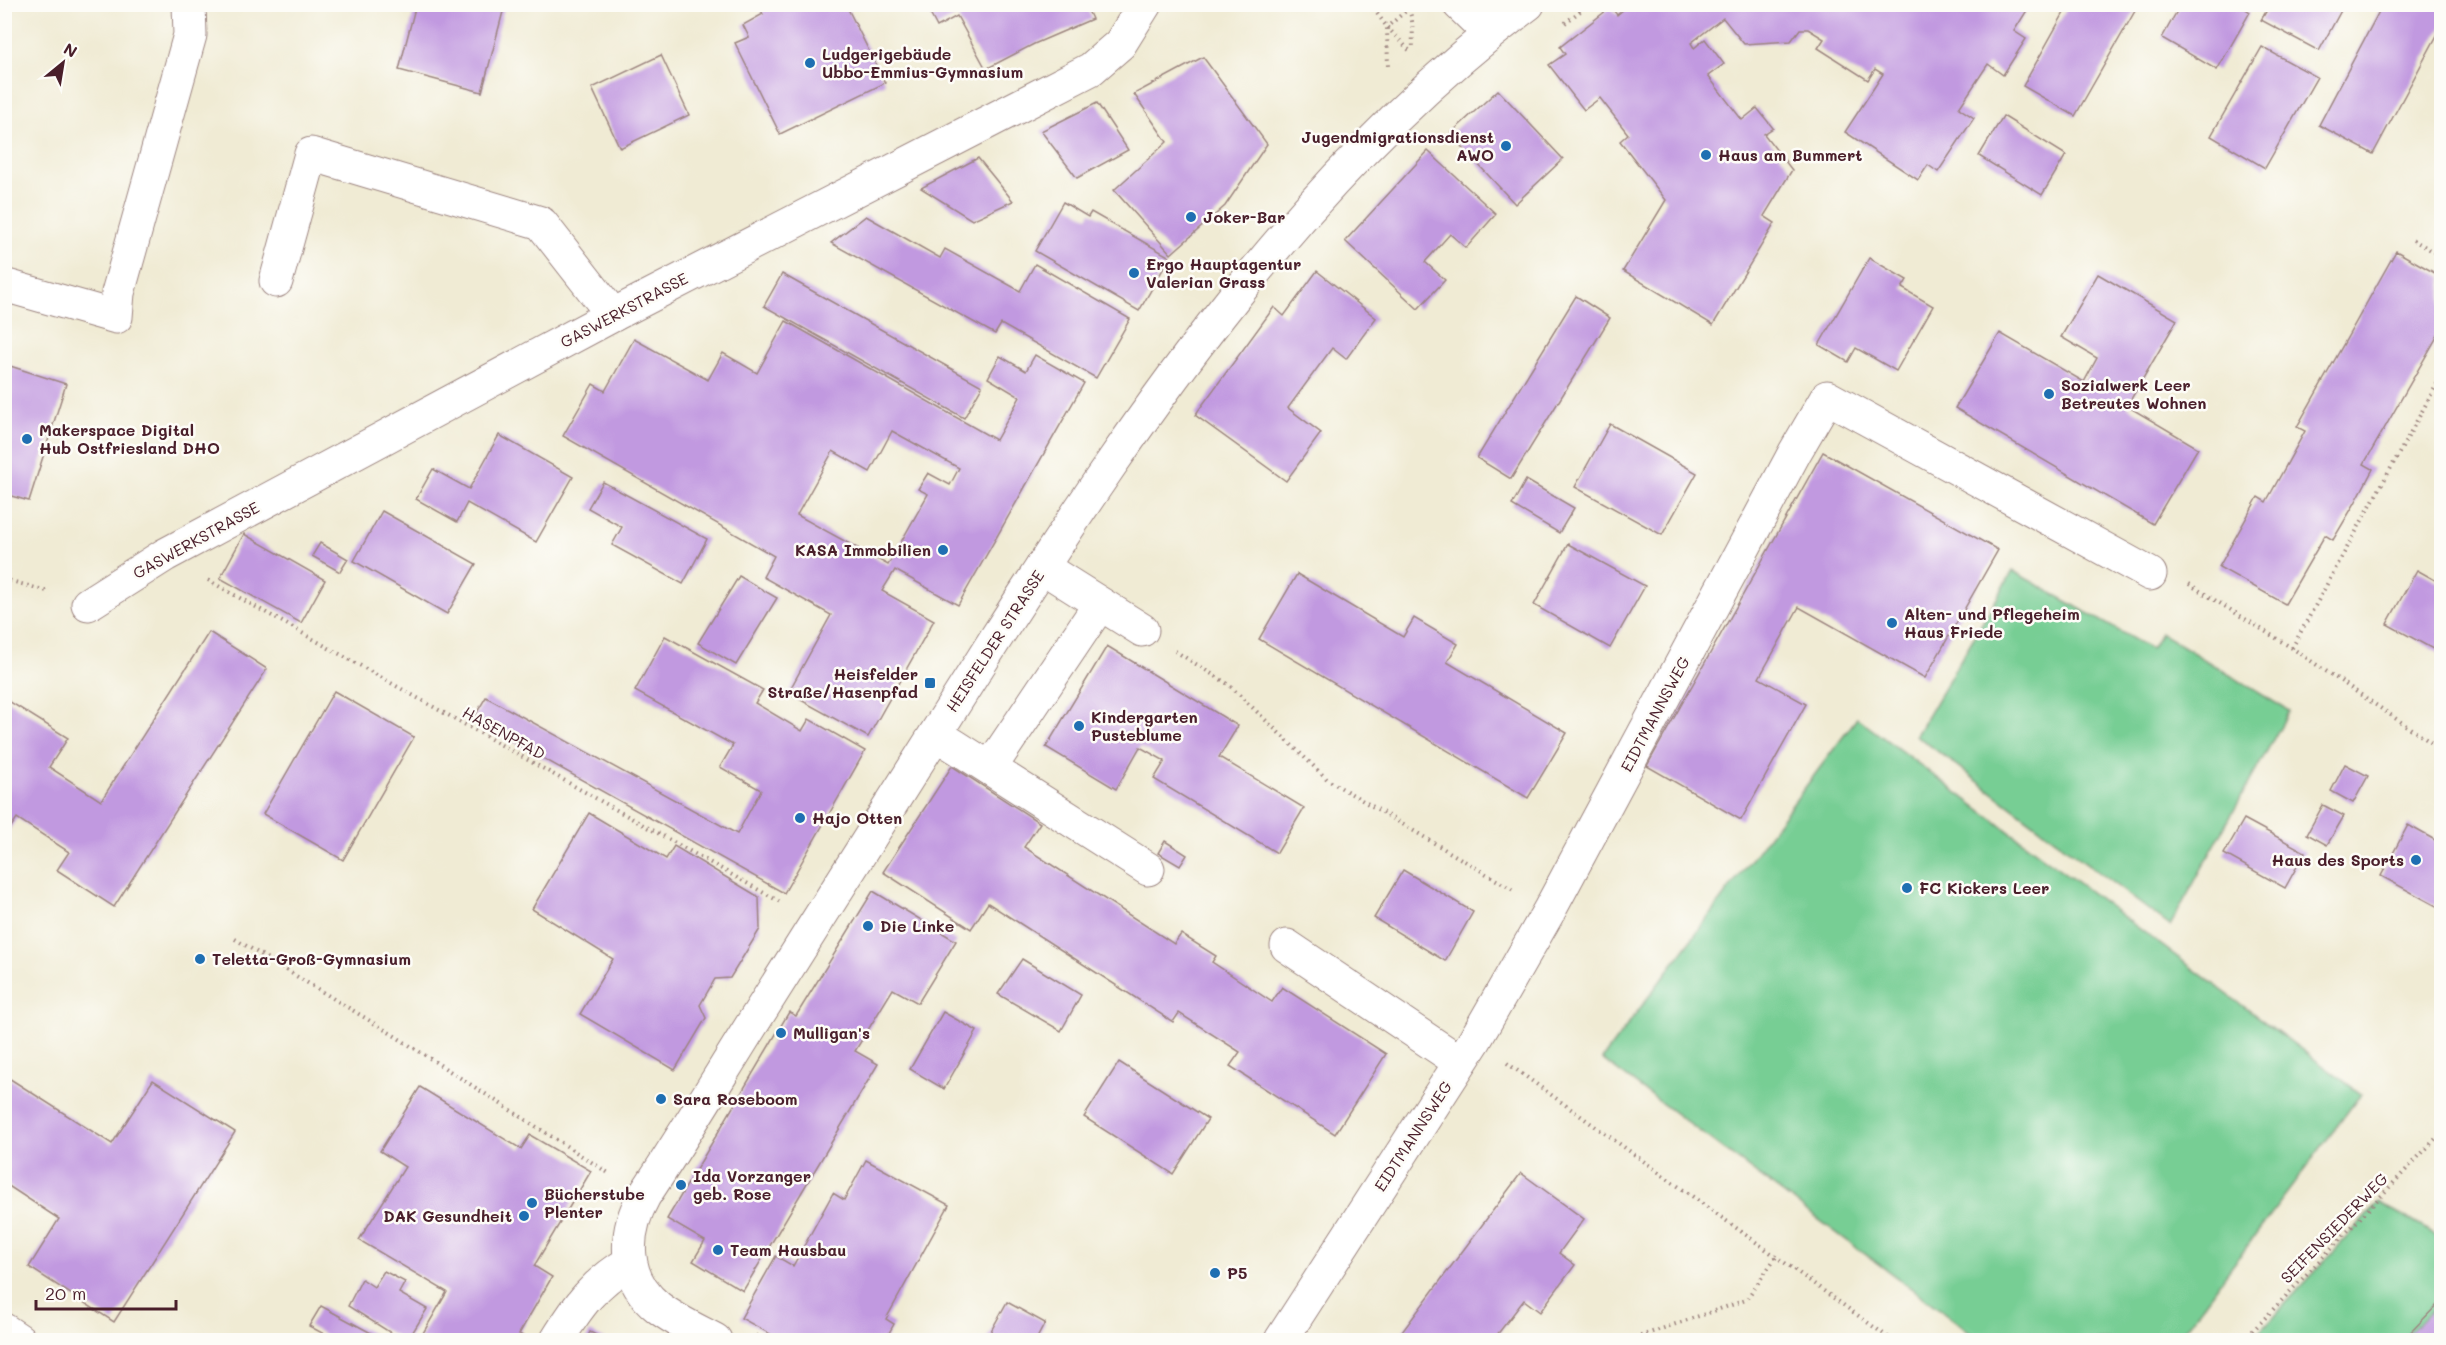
<svg xmlns="http://www.w3.org/2000/svg" width="2446" height="1345" font-family="Mali,sans-serif">
<style>
.green{fill:#77ce94;stroke:#607660;stroke-width:1.5}
.building{fill:#c199e0;fill-rule:evenodd}
.lines{fill:none;stroke-linecap:round;stroke-linejoin:round}
.minor-casing{stroke:#9d8580;stroke-width:35}
.major-casing{stroke:#9d8580;stroke-width:35}
.path{stroke:#9d8580;stroke-width:4;stroke-dasharray:1.5 4.5;stroke-linecap:butt}
.minor{stroke:#fff;stroke-width:33}
.major{stroke:#fff;stroke-width:33}
.poi-dot{fill:#1f6fb2;stroke:#fdfcf7;stroke-width:2}
.labels{text-anchor:middle;stroke-width:5;stroke-linejoin:round;paint-order:stroke}
.poi-label{font-size:16px;font-weight:bold;fill:#4a1f2b;stroke:#fdfcf7;text-anchor:start}
.street-label{font-size:16px;fill:#4a1f2b;stroke:#fdfcf7}
</style>
<rect width="100%" height="100%" fill="#fdfcf7"/>
<filter id="ink" filterUnits="userSpaceOnUse"><feTurbulence type="fractalNoise" baseFrequency=".0167" numOctaves="2"/><feDisplacementMap in="SourceGraphic" scale="12" xChannelSelector="R" yChannelSelector="G"/><feConvolveMatrix kernelMatrix="1 2 1 2 8 2 1 2 1" color-interpolation-filters="sRGB"/></filter>
<filter id="wash" filterUnits="userSpaceOnUse"><feTurbulence type="fractalNoise" baseFrequency=".008" numOctaves="4" result="noise"/><feDisplacementMap in="SourceGraphic" scale="24" xChannelSelector="R" yChannelSelector="G"/><feGaussianBlur stdDeviation="1.35" result="paint"/><feColorMatrix in="noise" values="0 0 0 0 0 0 0 0 0 0 0 0 0 0 0 0 0 1.4 0 .05"/><feComposite in="paint" operator="in"/></filter>
<g filter="url(#wash)">
<rect width="100%" height="100%" fill="#f0ebd4"/>
<g class="green">
<path d="M2013 571 2151 649 2161 633 2289 711 2170 926 1916 735Z"/>
<path d="M1857 718 2361 1094 2177 1340H1981L1602 1059Z"/>
<path d="M2379 1202 2441 1238V1300L2403 1340H2252Z"/>
</g>
<g id="blocks">
<g class="building">
<path d="M416 4H505L482 92 399 70Z"/>
<path d="M925 4H1085L1092 19 1034 44 986 69 957 16 937 27Z"/>
<path d="M1630 4H2031L2014 31 2026 39 2003 75 1988 64 1959 108 1974 118 1938 172 1928 165 1918 180 1845 132 1883 74 1875 69 1868 80 1818 48 1824 39 1808 29H1800L1791 41 1744 44 1723 18 1691 43 1694 48 1705 39 1724 64 1708 76 1742 120 1757 108 1773 128 1764 134 1792 170 1764 216 1775 223 1713 325 1623 271 1666 200 1620 141 1628 134 1600 98 1584 110 1549 65 1565 54 1560 47 1611 7 1617 15Z"/>
<path d="M2069 4H2139L2075 116 2023 86Z"/>
<path d="M2181 4H2238L2250 12 2217 70 2162 38Z"/>
<path d="M2383 4H2442V26L2373 154 2319 125Z"/>
<path d="M758 5H846L885 83 780 134 735 43 749 37 743 25 763 14Z"/>
<path d="M2270 5H2344L2319 51 2261 20Z"/>
<path d="M2262 47 2317 77 2265 168 2211 136Z"/>
<path d="M661 55 689 115 620 148 592 88Z"/>
<path d="M1203 57 1267 144 1225 206 1171 254 1114 190 1167 142 1134 94Z"/>
<path d="M1498 90 1563 159 1515 204 1450 134Z"/>
<path d="M1097 103 1128 150 1077 178 1041 131Z"/>
<path d="M2003 116 2066 155 2042 195 1979 156Z"/>
<path d="M1428 151 1496 214 1466 248 1450 234 1425 262 1445 280 1418 309 1345 241Z"/>
<path d="M978 158 1013 201 972 220 921 188Z"/>
<path d="M1063 202 1088 217 1091 212 1170 257 1139 311 1035 251Z"/>
<path d="M866 216 940 258 945 249 1020 291 1035 264 1130 319 1096 378 1001 324 995 334 831 243Z"/>
<path d="M2396 251 2442 277V328L2364 464 2373 469 2355 503 2333 540 2325 535 2285 604 2219 567 2258 497 2266 502 2305 431 2297 427Z"/>
<path d="M1869 258 1907 280 1902 288 1933 306 1896 371 1856 348 1848 362 1819 345Z"/>
<path d="M1317 271 1376 318 1346 359 1332 348 1288 408 1321 433 1286 481 1195 415 1274 307 1284 316Z"/>
<path d="M782 274 982 386 964 418 764 306Z"/>
<path d="M2098 274 2177 320 2127 406 2198 448 2153 524 1955 408 2000 333 2084 382 2097 358 2061 337Z"/>
<path d="M1576 296 1610 318 1511 479 1477 458Z"/>
<path d="M786 321 996 440 1020 397 988 378 1000 356 1026 371 1035 355 1084 383 958 605 895 570 882 591 934 620 868 737 788 693 831 615 763 577 774 556 563 436 593 384 605 391 634 339 708 380 723 353 757 373ZM892 431 959 468 950 485 928 473 918 489 928 494 888 565 797 515 833 451 870 472Z"/>
<path d="M4 364 66 384 29 501 4 494Z"/>
<path d="M1610 424 1697 473 1662 535 1575 487Z"/>
<path d="M499 435 573 477 536 542 467 503 457 522 416 499 433 469 469 489Z"/>
<path d="M1823 452 1998 550 1925 678 1799 607 1759 678 1806 704 1741 820 1647 766Z"/>
<path d="M1526 480 1574 508 1559 533 1512 505Z"/>
<path d="M603 482 707 539 683 584 612 545 622 527 588 508Z"/>
<path d="M382 511 476 564 447 614 354 561Z"/>
<path d="M244 534 325 580 301 623 220 578Z"/>
<path d="M320 543 348 559 340 572 312 556Z"/>
<path d="M1568 544 1645 586 1610 648 1534 605Z"/>
<path d="M2417 570 2442 584V654L2387 624Z"/>
<path d="M1297 574 1403 637 1414 618 1458 644 1447 662 1567 733 1528 798 1259 639Z"/>
<path d="M739 576 777 598 736 665 698 643Z"/>
<path d="M209 632 267 669 114 907 57 870 69 852 17 818 4 837V698L68 738 49 767 101 801Z"/>
<path d="M665 636 763 690 755 703 802 731 809 719 865 751 784 893 473 719 486 697 737 834 761 790 720 767 733 745 635 691Z"/>
<path d="M1107 646 1238 726 1219 757 1304 808 1277 853 1154 779 1165 761 1140 747 1116 789 1046 747Z"/>
<path d="M334 691 414 737 343 860 263 814Z"/>
<path d="M2345 764 2368 776 2353 803 2331 791Z"/>
<path d="M952 766 1040 823 1024 847 1174 944 1181 934 1216 956 1212 962 1272 1002 1282 987 1386 1054 1335 1134 1230 1066 1240 1052 1179 1013 1173 1022 988 903 971 929 883 872Z"/>
<path d="M2323 805 2344 816 2327 845 2307 834Z"/>
<path d="M589 813 666 859 674 846 759 897 760 929 730 978 715 979 700 1005 706 1018 675 1070 580 1014 613 959 532 909Z"/>
<path d="M2244 819 2305 852 2285 888 2224 854Z"/>
<path d="M2408 825 2442 844V909L2381 876Z"/>
<path d="M1165 841 1187 855 1180 866 1158 853Z"/>
<path d="M1403 870 1473 912 1445 961 1374 918Z"/>
<path d="M873 891 956 941 918 1003 893 989 855 1051 878 1064 743 1291 693 1261 705 1241 667 1219 789 1012 796 1016Z"/>
<path d="M1022 959 1081 995 1061 1031 998 994Z"/>
<path d="M943 1012 977 1031 944 1089 910 1069Z"/>
<path d="M1119 1062 1208 1119 1173 1174 1084 1117Z"/>
<path d="M4 1075 112 1144 153 1080 235 1132 114 1322 29 1267 59 1219 4 1183Z"/>
<path d="M420 1087 521 1149 530 1135 591 1171 534 1266 552 1277 519 1334 523 1336 521 1340H419L447 1292 359 1240 405 1167 380 1151Z"/>
<path d="M866 1160 949 1205 886 1319 894 1324 885 1340H781L741 1318 776 1256 793 1266 833 1193 844 1200Z"/>
<path d="M1521 1173 1584 1219 1559 1253 1575 1265 1540 1312 1524 1300 1493 1340H1396Z"/>
<path d="M384 1271 405 1282 399 1293 427 1309 408 1340H402L348 1306 362 1279 374 1287Z"/>
<path d="M2442 1300V1340H2403Z"/>
<path d="M1007 1302 1045 1323 1036 1340H986Z"/>
<path d="M321 1306 384 1340H335L309 1326Z"/>
<path d="M590 1332 606 1340H586Z"/>
</g>
</g>
</g>
<g filter="url(#ink)">
<use href="#blocks" fill-opacity="0" stroke="#9d8580" stroke-width="1.5"/>
<g class="lines">
<defs>
<g id="minor">
<path d="M276 281 311 154 541 223 613 315"/>
<path d="M4 285 116 317 118 293 190 35 189 4"/>
<path d="M1042 567 1142 630"/>
<path d="M88 604 165 555 613 315 1091 69 1120 44 1145 4"/>
<path d="M936 734 1148 869"/>
<path d="M990 768 1100 604"/>
<path d="M1287 946 1460 1062"/>
<path d="M4 1330 19 1340"/>
<path d="M557 1340C578 1306 594 1283 630 1262"/>
<path d="M1281 1340 1475 1040 1549 911 1795 452 1827 397 2150 574"/>
</g>
<g id="major">
<path d="M1459 4 1489 33"/>
<path d="M715 1340C696 1330 676 1321 659 1308 622 1279 623 1233 644 1196 683 1137 719 1077 756 1018 836 891 916 764 996 638 1145 406 1305 172 1528 4"/>
</g>
</defs>
<use href="#minor" class="minor-casing"/>
<use href="#major" class="major-casing"/>
<g class="path">
<path d="M1370 4 1387 27 1388 68"/>
<path d="M1405 4C1415 16 1412 33 1413 47"/>
<path d="M1565 23 1589 4"/>
<path d="M1409 50 1387 27 1414 4"/>
<path d="M2413 240 2442 256"/>
<path d="M4 579 50 592"/>
<path d="M208 580 782 903"/>
<path d="M2189 584 2292 648 2442 750"/>
<path d="M2292 648 2442 375"/>
<path d="M1175 651 1228 684 1328 780 1515 891"/>
<path d="M235 939 395 1036 610 1174"/>
<path d="M1507 1063 1892 1340"/>
<path d="M756 1335 766 1340"/>
<path d="M1629 1340 1746 1300 1776 1257"/>
<path d="M2244 1340 2442 1132"/>
</g>
<use href="#minor" class="minor"/>
<use href="#major" class="major"/>
</g>
</g>
<g class="poi-dot">
<circle cx="810" cy="63" r="6"/>
<circle cx="1506" cy="146" r="6"/>
<circle cx="1706" cy="155" r="6"/>
<circle cx="1191" cy="217" r="6"/>
<circle cx="1134" cy="273" r="6"/>
<circle cx="2049" cy="394" r="6"/>
<circle cx="27" cy="439" r="6"/>
<circle cx="943" cy="550" r="6"/>
<circle cx="1892" cy="623" r="6"/>
<rect x="924" y="677" width="12" height="12" rx="3"/>
<circle cx="1079" cy="726" r="6"/>
<circle cx="800" cy="818" r="6"/>
<circle cx="2416" cy="860" r="6"/>
<circle cx="1907" cy="888" r="6"/>
<circle cx="868" cy="926" r="6"/>
<circle cx="200" cy="959" r="6"/>
<circle cx="781" cy="1033" r="6"/>
<circle cx="661" cy="1099" r="6"/>
<circle cx="681" cy="1185" r="6"/>
<circle cx="532" cy="1203" r="6"/>
<circle cx="524" cy="1216" r="6"/>
<circle cx="718" cy="1250" r="6"/>
<circle cx="1215" cy="1273" r="6"/>
</g>
<g class="labels">
<g class="poi-label">
<text x="822" y="60">Ludgerigebäude<tspan x="822" dy="18">Ubbo-Emmius-Gymnasium</tspan></text>
<text x="1494" y="143" text-anchor="end">Jugendmigrationsdienst<tspan x="1494" dy="18">AWO</tspan></text>
<text x="1718" y="161">Haus am Bummert</text>
<text x="1203" y="223">Joker-Bar</text>
<text x="1146" y="270">Ergo Hauptagentur<tspan x="1146" dy="18">Valerian Grass</tspan></text>
<text x="2061" y="391">Sozialwerk Leer<tspan x="2061" dy="18">Betreutes Wohnen</tspan></text>
<text x="39" y="436">Makerspace Digital<tspan x="39" dy="18">Hub Ostfriesland DHO</tspan></text>
<text x="931" y="556" text-anchor="end">KASA Immobilien</text>
<text x="1904" y="620">Alten- und Pflegeheim<tspan x="1904" dy="18">Haus Friede</tspan></text>
<text x="918" y="680" text-anchor="end">Heisfelder<tspan x="918" dy="18">Straße/Hasenpfad</tspan></text>
<text x="1091" y="723">Kindergarten<tspan x="1091" dy="18">Pusteblume</tspan></text>
<text x="812" y="824">Hajo Otten</text>
<text x="2404" y="866" text-anchor="end">Haus des Sports</text>
<text x="1919" y="894">FC Kickers Leer</text>
<text x="880" y="932">Die Linke</text>
<text x="212" y="965">Teletta-Groß-Gymnasium</text>
<text x="793" y="1039">Mulligan's</text>
<text x="673" y="1105">Sara Roseboom</text>
<text x="693" y="1182">Ida Vorzanger<tspan x="693" dy="18">geb. Rose</tspan></text>
<text x="544" y="1200">Bücherstube<tspan x="544" dy="18">Plenter</tspan></text>
<text x="512" y="1222" text-anchor="end">DAK Gesundheit</text>
<text x="730" y="1256">Team Hausbau</text>
<text x="1227" y="1279">P5</text>
</g>
<g class="street-label">
<text transform="translate(624 310) rotate(-28)" y="6">GASWERKSTRASSE</text>
<text transform="translate(196 540) rotate(-29)" y="6">GASWERKSTRASSE</text>
<text transform="translate(995 641) rotate(-57)" y="6">HEISFELDER STRASSE</text>
<text transform="translate(1655 714) rotate(-62)" y="6">EIDTMANNSWEG</text>
<text transform="translate(504 733) rotate(29)" y="6">HASENPFAD</text>
<text transform="translate(1413 1136) rotate(-57)" y="6">EIDTMANNSWEG</text>
<text transform="translate(2334 1228) rotate(-46)" y="6">SEIFENSIEDERWEG</text>
</g>
</g>
<rect width="2446" height="1345" fill="none" stroke="#fdfcf7" stroke-width="24"/>
<g transform="translate(63 63) rotate(30)" stroke="#fdfcf7" stroke-width="4.5" paint-order="stroke">
<path d="M0-4.5L10 22L0 15L-10 22Z" fill="#4a1f2b"/>
<text y="-9" font-size="16" font-weight="bold" text-anchor="middle" fill="#4a1f2b">N</text>
</g>
<path d="M36 1300v9h140v-9" fill="none" stroke="#4a1f2b" stroke-width="3"/>
<text x="45" y="1300" font-size="18" fill="#4a1f2b" stroke="#fdfcf7" stroke-width="4.5" paint-order="stroke">20 m</text>
</svg>
